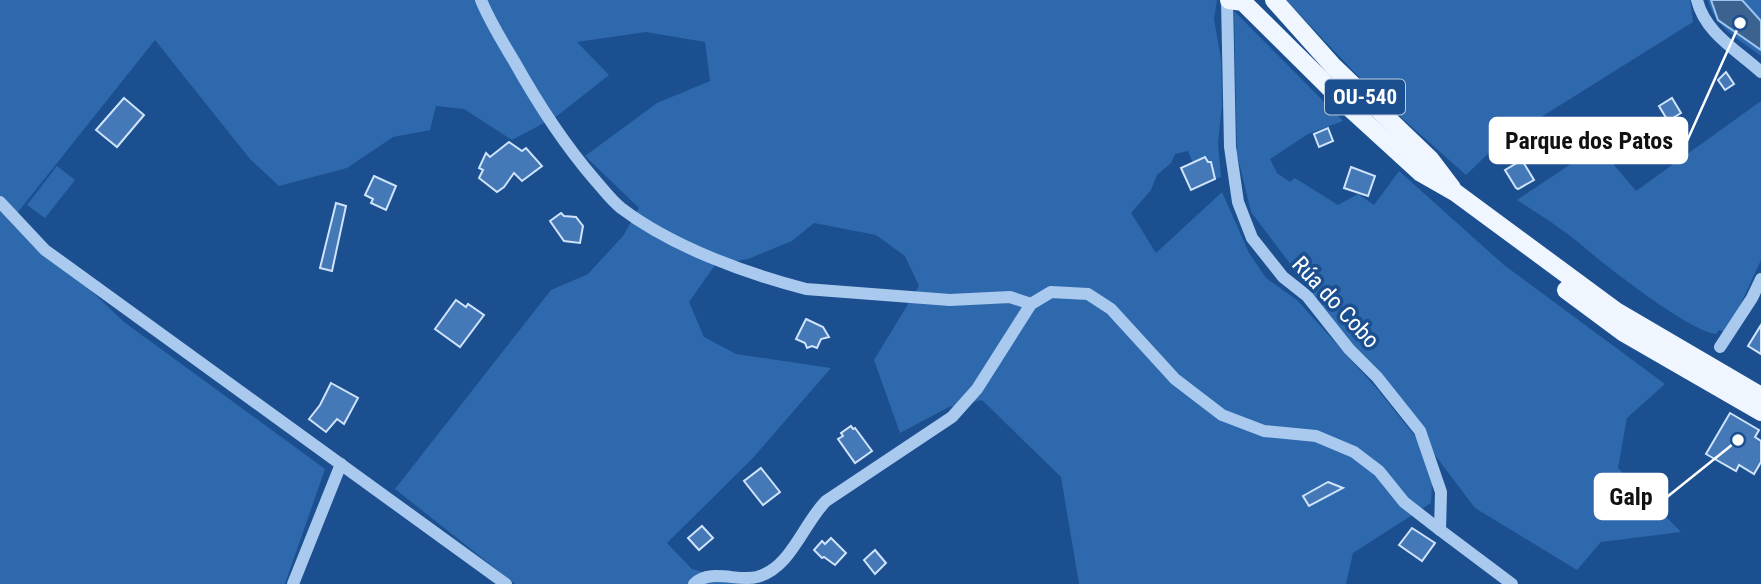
<svg xmlns="http://www.w3.org/2000/svg" width="1761" height="584" font-family="'Roboto Condensed',sans-serif">
<style>
.green{fill:#2e69ad}
.water{fill:#3c6290;stroke:#9cc4f0;stroke-width:2}
.building{fill:#4478b7;stroke:#cfe3fa;stroke-width:2}
.lines{fill:none;stroke-linecap:round;stroke-linejoin:round}
.minor{stroke:#a9c9ee;stroke-width:12}
.major{stroke:#f0f6ff;stroke-width:18}
.labels{text-anchor:middle;stroke-width:7;stroke-linejoin:round;paint-order:stroke}
.shield{fill:#1b4f8f;stroke:#bbcadd;stroke-width:2}
.shield-label{font-size:21px;font-weight:bold;fill:#fff}
.street-label{font-size:23px;fill:#fff;stroke:#1b4f8f}
.leader{fill:none;stroke:#fff;stroke-width:2.5}
.callout-dot{fill:#fff;stroke:#1b4f8f;stroke-width:2.5}
.callout{fill:#fff;stroke:#fff;stroke-width:2.5}
.callout-label{font-size:24px;text-anchor:middle;font-weight:bold;fill:#111}
</style>
<rect width="100%" height="100%" fill="#1b4f8f"/>
<g class="green">
<path d="M0 0H1217L1214 19 1221 59 1222 105 1218 143 1221 177 1215 179 1211 162H1208L1205 157 1193 163 1188 151 1175 154 1171 163 1157 175 1151 190 1131 213 1156 253 1222 192 1249 253 1266 278 1297 300 1379 391 1418 440 1432 483 1431 503 1353 553 1346 584H1079L1061 477 982 400 949 407 900 433 874 360 919 286 905 256 876 235 814 223 792 241 748 259 715 265 689 302 704 337 736 354 831 368 752 459 667 543 692 569 747 584H515L395 489 551 290 588 274 623 236 639 208 585 156 657 103 710 81 705 42 646 32 577 42 609 75 557 116 512 140 464 109 436 106 430 130 393 137 347 168 279 186 250 159 155 40 14 217 124 322 325 469 285 584H0Z"/>
<path d="M1286 0H1690L1693 22 1498 144 1466 175 1376 95Z"/>
<path d="M1708 0H1761V56C1740 40 1714 27 1708 0Z"/>
<path d="M1234 11 1343 121 1308 134 1270 159 1277 173 1290 182 1295 178 1338 205 1358 194 1374 205 1399 171 1504 265 1665 384 1627 418 1618 468 1681 532 1601 542 1577 570 1475 508 1251 212 1237 154Z"/>
<path d="M1761 101V260L1731 325 1725 332 1719 330 1716 334C1689 331 1607 267 1584 247 1563 229 1540 215 1517 200L1598 146 1636 191Z"/>
<path d="M57 166 75 180 45 218 27 205Z"/>
</g>
<path class="water" d="M1711 0H1742L1761 21V50L1718 20Z"/>
<g class="building">
<path d="M1726 72 1734 84 1725 90 1718 80Z"/>
<path d="M124 98 144 115 117 147 96 130Z"/>
<path d="M1672 98 1681 113 1668 121 1659 106Z"/>
<path d="M1328 128 1333 141 1319 147 1314 134Z"/>
<path d="M509 142 522 151 526 148 542 166 522 181 514 173 504 187 497 192 479 178 483 170 479 168 486 153 490 157Z"/>
<path d="M1205 157 1208 162H1211L1215 179 1191 190 1181 168Z"/>
<path d="M1522 160 1534 180 1518 189 1516 188 1505 170Z"/>
<path d="M1351 167 1375 176 1368 196 1344 188Z"/>
<path d="M374 176 396 186 386 210 371 203 373 199 365 195Z"/>
<path d="M336 203 346 206 332 271 320 268Z"/>
<path d="M561 213 564 216 576 217 583 226 580 243 564 241 550 221Z"/>
<path d="M456 300 466 307 468 304 484 315 460 347 435 329Z"/>
<path d="M806 319 823 327 829 337 821 339 817 348 812 346 807 348 805 343 796 339Z"/>
<path d="M1761 325V354L1748 346Z"/>
<path d="M331 383 358 398 344 424 337 419 326 432 309 419 320 405Z"/>
<path d="M1730 413 1759 430 1755 437 1761 441V462L1754 474 1739 465 1736 471 1706 454Z"/>
<path d="M851 426 853 429 855 428 872 451 855 463 838 439 843 436 841 433Z"/>
<path d="M761 468 780 492 763 505 744 481Z"/>
<path d="M1328 482 1343 488 1309 506 1303 496Z"/>
<path d="M702 526 713 538 699 550 688 538Z"/>
<path d="M1412 528 1435 543 1422 561 1399 545Z"/>
<path d="M831 538 846 553 835 565 824 557 822 558 814 550 822 541 825 544Z"/>
<path d="M875 550 886 563 875 574 864 560Z"/>
</g>
<g class="lines">
<g class="minor">
<path d="M481 0C490 22 502 41 514 61 538 104 563 143 595 180 603 189 611 200 621 208 671 246 744 273 806 289L950 300 1010 297 1031 304"/>
<path d="M1227 0 1230 147 1238 202 1252 238 1283 277 1307 296 1349 349 1377 377 1420 431 1441 492 1440 530 1512 584"/>
<path d="M1697 0C1705 33 1737 50 1761 72"/>
<path d="M0 202 45 250 506 584"/>
<path d="M1720 347 1752 298 1761 279"/>
<path d="M293 584 341 464"/>
<path d="M694 584C710 568 738 582 757 577 791 568 803 524 826 501L952 417 977 389 1031 304 1051 292 1088 294 1111 309 1175 379 1222 415 1264 431 1316 436 1354 452 1379 471 1404 502 1440 530"/>
</g>
<g class="major">
<path d="M1229 0 1243 2 1352 110 1421 173 1456 193 1616 311 1761 396"/>
<path d="M1274 0 1333 66 1430 159 1452 188"/>
<path d="M1566 290 1624 333 1761 412"/>
</g>
</g>
<g class="labels">
<rect class="shield" x="1325" y="79.5" width="80" height="35" rx="5"/>
<g class="shield-label">
<text x="1365" y="104">OU-540</text>
</g>
<g class="street-label">
<text transform="translate(1336 302) rotate(47)" y="8">Rúa do Cobo</text>
</g>
</g>
<path class="leader" d="M1740 23L1687 141M1738 440L1667 497"/>
<g class="callout-dot">
<circle cx="1740" cy="23" r="7"/>
<circle cx="1738" cy="440" r="7"/>
</g>
<g class="callout">
<rect x="1490" y="118" width="197" height="45" rx="7"/>
<rect x="1595" y="474" width="72" height="45" rx="7"/>
</g>
<g class="callout-label">
<text x="1589" y="149">Parque dos Patos</text>
<text x="1631" y="505">Galp</text>
</g>
</svg>
